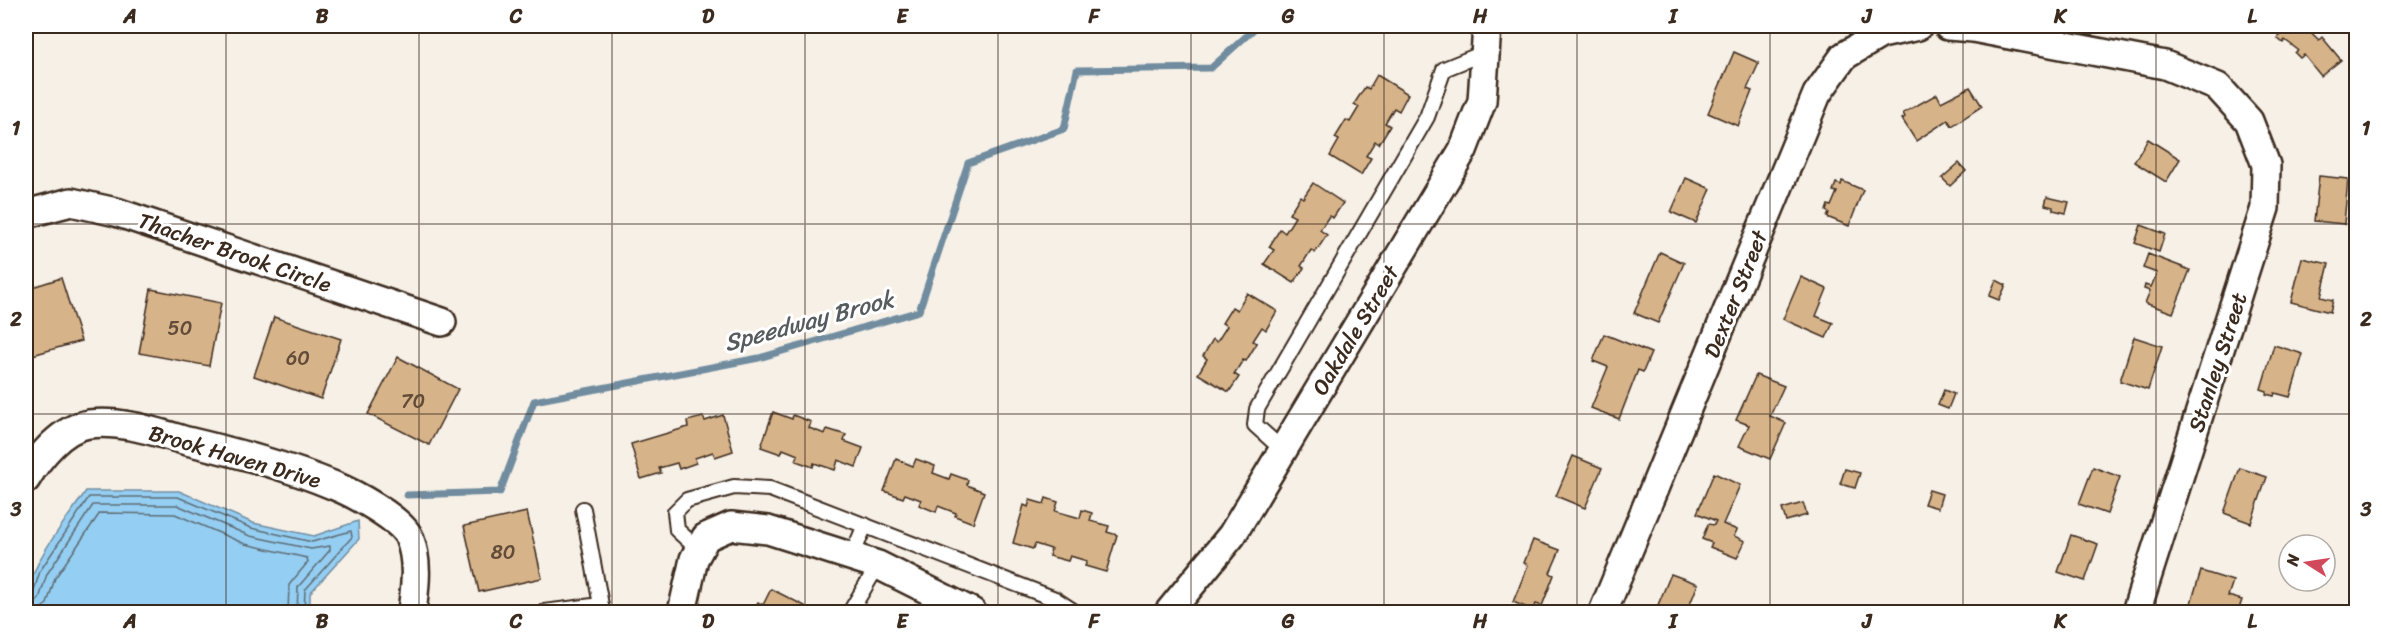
<svg xmlns="http://www.w3.org/2000/svg" width="2382" height="638" font-family="Sriracha,sans-serif">
<style>
.water{fill:#94cef3;stroke:#708c9e;stroke-width:1.5}
.lines{fill:none;stroke-linecap:round;stroke-linejoin:round}
.shore{stroke:#5f6c73;stroke-width:1.5}
.stream{stroke:#708c9e;stroke-width:7}
.building{fill:#d7b389;stroke:#3b2a1e;stroke-width:1.5}
.service-casing{stroke:#3b2a1e;stroke-width:18}
.minor-casing{stroke:#3b2a1e;stroke-width:32}
.service{stroke:#fff;stroke-width:14}
.minor{stroke:#fff;stroke-width:27}
.grid{fill:none;stroke:#3b2a1e;stroke-width:1.5;stroke-opacity:0.55}
.labels{text-anchor:middle;stroke-width:6;stroke-linejoin:round;paint-order:stroke}
.number-label{font-size:20px;fill:#624c39}
.street-label{font-size:22px;fill:#3b2a1e;stroke:#fff}
.water-label{font-size:24px;font-style:italic;fill:#565b5e;stroke:#fff}
.neatline{fill:none;stroke:#3b2a1e;stroke-width:2}
.grid-label{font-size:20px;text-anchor:middle;font-weight:bold;fill:#3b2a1e}
</style>
<rect width="100%" height="100%" fill="#f7f0e7"/>
<filter id="ink" filterUnits="userSpaceOnUse"><feTurbulence type="fractalNoise" baseFrequency=".0167" numOctaves="2"/><feDisplacementMap in="SourceGraphic" scale="12" xChannelSelector="R" yChannelSelector="G"/><feConvolveMatrix kernelMatrix="1 2 1 2 8 2 1 2 1" color-interpolation-filters="sRGB"/></filter>
<g filter="url(#ink)">
<path class="water" d="M86 491H179L253 523 314 536 358 521 359 539 310 593V612H26C25 566 62 527 86 491Z"/>
<g class="lines">
<g class="shore">
<path d="M26 597 33 594 40 571 89 497H178L251 528 312 542 351 531 352 537 305 590 304 612"/>
<path d="M26 605 34 604 39 599 47 574 93 505H177L250 536 311 549 330 546V550L298 587 297 612"/>
<path d="M36 612 47 604 55 578 100 513 175 514 245 544 307 558 308 562 289 585 288 612"/>
</g>
<path class="stream" d="M407 495 500 492 534 401 759 358 919 311 968 163 1064 129 1077 70 1211 68 1253 30 1252 26"/>
</g>
<g class="building">
<path d="M2283 26H2304L2319 40 2322 37 2341 60 2321 76 2304 55 2300 58 2295 53 2298 50 2285 40 2283 43 2277 38 2279 35 2276 33Z"/>
<path d="M1734 52 1759 63 1747 89 1752 91 1738 126 1708 113Z"/>
<path d="M1377 75 1408 94 1399 111 1394 108 1385 123 1390 126 1379 144 1375 141 1366 156 1371 158 1361 175 1330 156 1339 140 1335 138 1346 120 1350 122 1359 107 1354 104 1365 87 1369 89Z"/>
<path d="M1970 87 1982 106 1952 126 1948 120 1916 141 1902 119 1905 117 1903 113 1937 94 1941 102Z"/>
<path d="M2148 139 2180 159 2166 182 2134 162Z"/>
<path d="M1959 163 1966 171 1950 186 1942 178Z"/>
<path d="M2319 176 2348 179 2344 224 2314 221Z"/>
<path d="M1686 178 1711 189 1696 223 1671 212Z"/>
<path d="M1842 181 1863 190 1849 226 1827 217 1829 213 1826 211 1828 205 1831 206 1837 192 1833 191 1836 183 1841 185Z"/>
<path d="M1313 183 1343 203 1333 218 1329 216 1320 230 1327 235 1315 253 1311 250 1301 266 1304 268 1294 283 1264 264 1274 250 1269 247 1280 229 1285 233 1295 217 1289 214 1300 196 1303 198Z"/>
<path d="M2047 197 2069 202 2066 213 2053 210V207L2045 205Z"/>
<path d="M2141 225 2165 234 2159 252 2135 243Z"/>
<path d="M1660 252 1684 263 1658 323 1634 313Z"/>
<path d="M2148 254 2190 270 2173 313 2145 303 2150 291 2144 289 2145 285 2151 287 2157 273 2143 268Z"/>
<path d="M2302 258 2329 264 2321 297 2333 300 2330 312 2291 302Z"/>
<path d="M1801 277 1827 289 1816 316 1833 323 1826 338 1783 319Z"/>
<path d="M61 278 81 341 26 357V289Z"/>
<path d="M1996 280 2006 285 1999 300 1989 296Z"/>
<path d="M151 289 221 303 209 366 139 353Z"/>
<path d="M1247 293 1277 311 1266 330 1262 327 1253 341 1257 343 1246 361 1243 360 1234 374 1239 377 1229 392 1198 374 1207 359 1203 356 1213 339 1217 342 1227 326 1222 323 1232 307 1237 310Z"/>
<path d="M274 317 341 339 321 399 254 376Z"/>
<path d="M1604 334 1651 353 1643 372 1638 370 1619 419 1591 408 1608 367 1593 361Z"/>
<path d="M2134 337 2162 346 2148 390 2120 381Z"/>
<path d="M2274 345 2303 354 2290 397 2275 393 2274 396 2266 394 2267 391 2261 389Z"/>
<path d="M398 357 458 389 429 445 368 414Z"/>
<path d="M1756 375 1784 386 1770 416 1786 423 1770 459 1739 446 1749 425 1736 420Z"/>
<path d="M1944 390 1954 394 1948 409 1938 405Z"/>
<path d="M773 412 792 419 793 415 811 422 809 428 825 434 827 429 846 435 844 441 863 448 856 467 838 460 835 470 814 463 813 467 796 461 798 455 783 449 781 454 761 447Z"/>
<path d="M723 415 733 451 715 457 713 452 695 458 696 463 679 469 677 463 659 468 661 473 641 479 631 444 688 427 687 421 703 417 705 421Z"/>
<path d="M1573 456 1602 468 1585 508 1556 496Z"/>
<path d="M896 459 913 466 916 459 935 466 933 473 949 479 951 474 968 480 967 485 984 492 973 523 955 516 956 513 938 506 936 512 919 505 921 500 905 494 903 498 884 491Z"/>
<path d="M2093 467 2120 477 2107 514 2079 504Z"/>
<path d="M2240 468 2267 477 2251 523 2224 513Z"/>
<path d="M1845 469 1860 473 1855 488 1840 484Z"/>
<path d="M1714 473 1740 485 1723 524 1737 530 1734 536 1745 541 1737 558 1710 547 1712 543 1702 539 1708 524 1714 525 1716 521 1697 513Z"/>
<path d="M1929 490 1942 494 1938 508 1924 504Z"/>
<path d="M1046 498 1058 502 1055 511 1080 518 1082 510 1092 513 1090 521 1109 526 1107 532 1117 535 1106 572 1085 566 1087 561 1070 556 1068 561 1049 556 1051 549 1035 544 1033 549 1013 543 1024 505 1028 507 1030 500 1044 504Z"/>
<path d="M1803 503 1807 515 1786 521 1782 509Z"/>
<path d="M527 512 542 578 479 592 464 526Z"/>
<path d="M2071 535 2098 544 2085 581 2058 572Z"/>
<path d="M1533 540 1560 550 1550 573 1554 575 1542 606 1536 604 1533 610 1513 602 1528 565 1524 563Z"/>
<path d="M2201 571 2233 581 2228 596 2242 600 2238 612 2224 610V612H2200L2189 609Z"/>
<path d="M1671 574 1698 584 1687 612H1655Z"/>
<path d="M771 589 805 606 801 612H752L758 602 763 605Z"/>
</g>
<g class="lines">
<defs>
<g id="service">
<path d="M1284 451 1255 425 1257 409 1427 117 1444 69 1486 52"/>
<path d="M699 550 677 530 675 512 687 500 734 487 770 489 1055 599 1075 612"/>
<path d="M852 556 865 525"/>
<path d="M544 612 601 605 583 509"/>
<path d="M850 612 878 565"/>
</g>
<g id="minor">
<path d="M1948 26 1973 28 2165 65 2218 87 2249 121 2266 165 2265 208 2136 612"/>
<path d="M26 214 71 202 116 212 442 322"/>
<path d="M26 479C39 457 62 428 89 424 122 420 156 432 187 441 237 453 287 466 335 486 353 493 401 519 409 537 419 562 415 587 412 612"/>
<path d="M682 612 694 559 706 537 731 526 768 530 878 565 972 612"/>
<path d="M1169 612 1232 535 1463 150 1482 101 1487 26"/>
<path d="M1603 612 1817 94 1844 56 1881 34 1918 26"/>
</g>
</defs>
<use href="#service" class="service-casing"/>
<use href="#minor" class="minor-casing"/>
<use href="#service" class="service"/>
<use href="#minor" class="minor"/>
</g>
</g>
<path class="grid" d="M226 26V612M419 26V612M612 26V612M805 26V612M998 26V612M1191 26V612M1384 26V612M1577 26V612M1770 26V612M1963 26V612M2156 26V612M26 224H2356M26 414H2356"/>
<g class="labels">
<g class="number-label">
<text x="180" y="335">50</text>
<text x="298" y="365">60</text>
<text x="413" y="408">70</text>
<text x="503" y="559">80</text>
</g>
<g class="street-label">
<text transform="translate(235 252) rotate(19)" y="8">Thacher Brook Circle</text>
<text transform="translate(1735 294) rotate(-68)" y="8">Dexter Street</text>
<text transform="translate(1355 330) rotate(-59)" y="8">Oakdale Street</text>
<text transform="translate(2217 362) rotate(-72)" y="8">Stanley Street</text>
<text transform="translate(235 456) rotate(16)" y="8">Brook Haven Drive</text>
</g>
<g class="water-label">
<text transform="translate(809 321) rotate(-15)" y="8">Speedway Brook</text>
</g>
</g>
<rect width="2382" height="638" fill="none" stroke="#fff" stroke-width="66"/>
<g transform="translate(2307 563) rotate(282)"><circle r="28" fill="#ffffff" stroke="#b1aaa5" stroke-width="1.5"/>
<path d="M0-4.5L10 22L0 15L-10 22Z" fill="#d1495b"/>
<text y="-9" font-size="16" font-weight="bold" text-anchor="middle" fill="#3b2a1e">N</text>
</g>
<rect x="33" y="33" width="2316" height="572" class="neatline"/>
<g class="grid-label">
<text x="130" y="23">A</text>
<text x="322" y="23">B</text>
<text x="516" y="23">C</text>
<text x="708" y="23">D</text>
<text x="902" y="23">E</text>
<text x="1094" y="23">F</text>
<text x="1288" y="23">G</text>
<text x="1480" y="23">H</text>
<text x="1673" y="23">I</text>
<text x="1867" y="23">J</text>
<text x="2060" y="23">K</text>
<text x="2252" y="23">L</text>
<text x="16" y="135">1</text>
<text x="2366" y="135">1</text>
<text x="16" y="326">2</text>
<text x="2366" y="326">2</text>
<text x="16" y="516">3</text>
<text x="2366" y="516">3</text>
<text x="130" y="628">A</text>
<text x="322" y="628">B</text>
<text x="516" y="628">C</text>
<text x="708" y="628">D</text>
<text x="902" y="628">E</text>
<text x="1094" y="628">F</text>
<text x="1288" y="628">G</text>
<text x="1480" y="628">H</text>
<text x="1673" y="628">I</text>
<text x="1867" y="628">J</text>
<text x="2060" y="628">K</text>
<text x="2252" y="628">L</text>
</g>
</svg>
